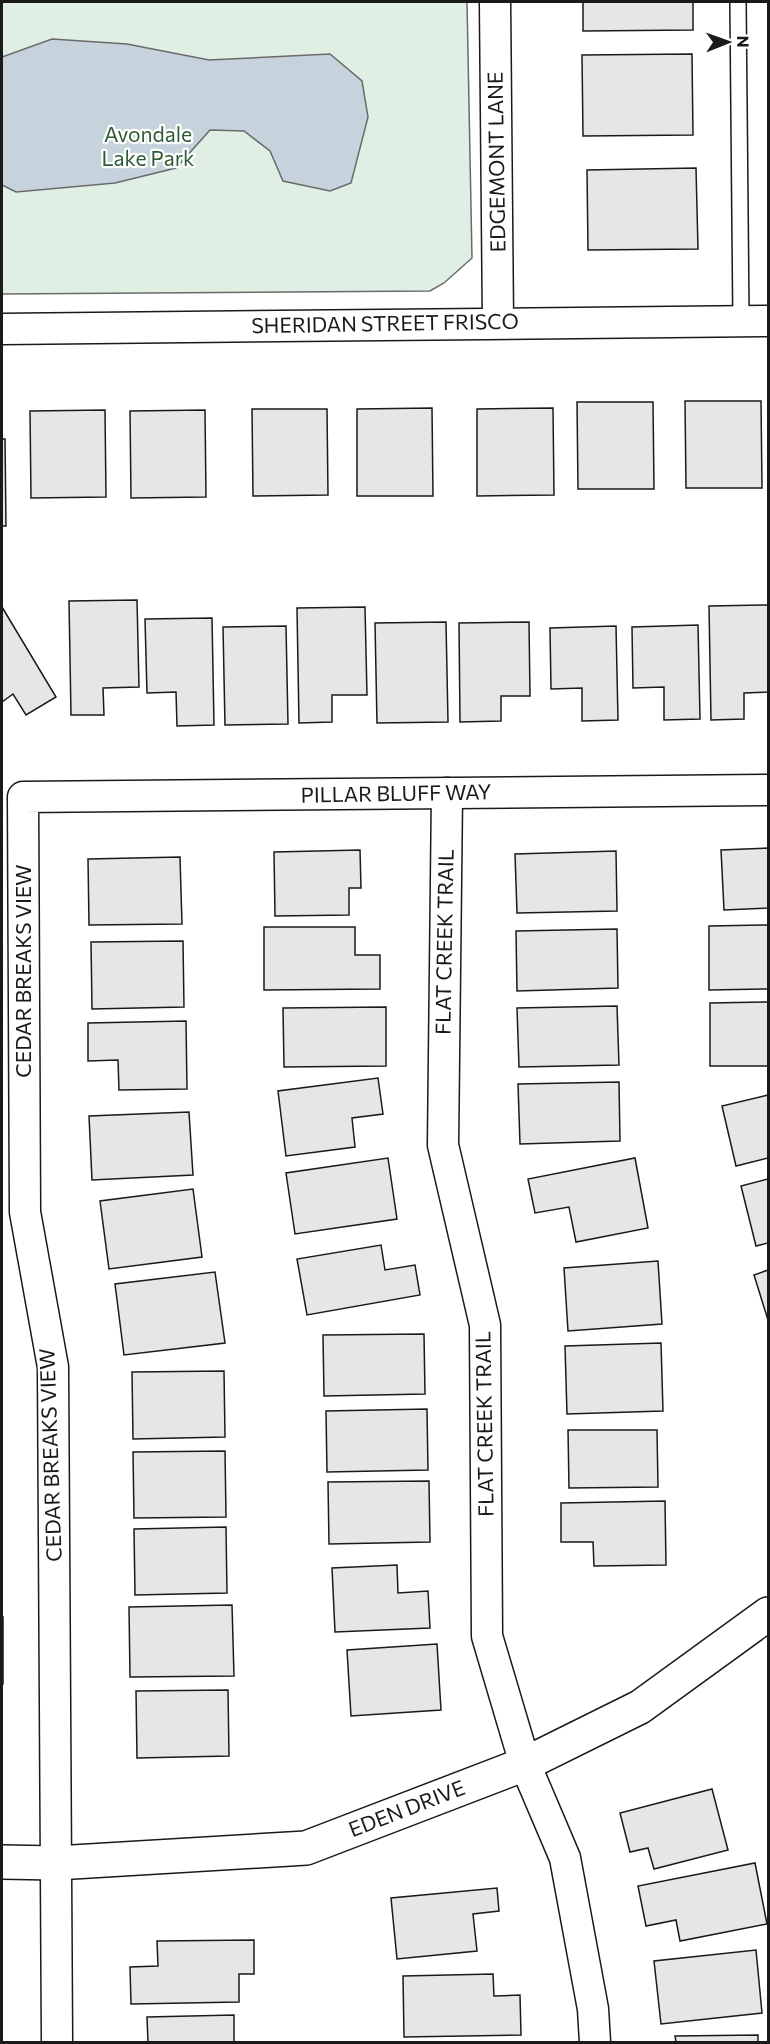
<svg xmlns="http://www.w3.org/2000/svg" width="770" height="2044" font-family="Commissioner,sans-serif">
<style>
.green{fill:#e0efe3;stroke:#6a6a6a;stroke-width:1.5}
.water{fill:#c6d2dc;stroke:#6a6a6a;stroke-width:1.5}
.building{fill:#e6e6e6;stroke:#1a1a1a;stroke-width:1.5}
.lines{fill:none;stroke-linecap:round;stroke-linejoin:round}
.service-casing{stroke:#1a1a1a;stroke-width:18}
.minor-casing{stroke:#1a1a1a;stroke-width:33}
.tertiary-casing{stroke:#1a1a1a;stroke-width:36}
.service{stroke:#fff;stroke-width:15}
.minor{stroke:#fff;stroke-width:30}
.tertiary{stroke:#fff;stroke-width:33}
.labels{text-anchor:middle;stroke-width:4.5;stroke-linejoin:round;paint-order:stroke}
.park-label{font-size:21px;fill:#2b5a34;stroke:#fff}
.street-label{font-size:21px;fill:#1a1a1a;stroke:#fff}
</style>
<rect width="100%" height="100%" fill="#fff"/>
<path class="green" d="M2 2H467L472 258 444 283 430 291 2 294Z"/>
<path class="water" d="M52 39 127 44 209 60 330 54 362 81 368 117 351 183 330 191 283 181 270 151 244 131 210 130 176 168 115 183 16 192 2 185V57Z"/>
<g class="building">
<path d="M583 2H693V30L583 31Z"/>
<path d="M692 54 693 135 583 136 582 55Z"/>
<path d="M696 168 698 249 588 250 587 170Z"/>
<path d="M685 401H761L762 488H686Z"/>
<path d="M577 402H653L654 489H578Z"/>
<path d="M432 408 433 496H357V409Z"/>
<path d="M553 408 554 495 477 496V409Z"/>
<path d="M252 409H327L328 495 253 496Z"/>
<path d="M105 410 106 497 31 498 30 411Z"/>
<path d="M205 410 206 497 131 498 130 411Z"/>
<path d="M2 439H5L6 526H2Z"/>
<path d="M137 600 139 687 103 688 104 715H71L69 601Z"/>
<path d="M768 605V692L744 693V719L711 720 709 606Z"/>
<path d="M2 607 56 697 26 715 13 694 2 702Z"/>
<path d="M365 607 367 695H332V722L299 723 297 608Z"/>
<path d="M212 618 214 725 177 726 176 692 147 693 145 619Z"/>
<path d="M446 622 448 722 377 723 375 623Z"/>
<path d="M529 622 530 696H501V721L460 722 459 623Z"/>
<path d="M698 625 700 719 664 720V687L633 688 632 627Z"/>
<path d="M286 626 288 724 225 725 223 627Z"/>
<path d="M616 626 618 720 582 721V688L551 689 550 628Z"/>
<path d="M768 848V908L724 910 721 850Z"/>
<path d="M360 850 361 888H349V915L275 916 274 852Z"/>
<path d="M616 851 617 911 517 913 515 854Z"/>
<path d="M180 857 182 924 89 925 88 859Z"/>
<path d="M768 925V989L709 990V926Z"/>
<path d="M264 927H355V955H380V989L264 990Z"/>
<path d="M617 929 618 988 517 991 516 931Z"/>
<path d="M183 941 184 1007 92 1009 91 942Z"/>
<path d="M768 1002V1066H710V1003Z"/>
<path d="M617 1006 619 1065 519 1067 517 1008Z"/>
<path d="M386 1007V1066L284 1067 283 1008Z"/>
<path d="M186 1021 187 1089 119 1090 118 1060 88 1061V1023Z"/>
<path d="M378 1078 383 1114 352 1118 355 1147 286 1156 278 1091Z"/>
<path d="M619 1082 620 1141 520 1144 518 1084Z"/>
<path d="M768 1095V1158L736 1166 722 1106Z"/>
<path d="M189 1112 193 1175 92 1180 89 1116Z"/>
<path d="M388 1158 397 1219 295 1234 286 1173Z"/>
<path d="M635 1158 648 1228 576 1242 569 1207 535 1213 528 1179Z"/>
<path d="M768 1179V1243L756 1246 741 1186Z"/>
<path d="M193 1189 202 1257 109 1269 100 1201Z"/>
<path d="M381 1245 385 1270 415 1265 420 1295 307 1315 297 1259Z"/>
<path d="M658 1261 662 1324 568 1331 564 1268Z"/>
<path d="M768 1270V1320L754 1275Z"/>
<path d="M215 1272 225 1343 124 1355 115 1284Z"/>
<path d="M424 1334 425 1394 324 1396 323 1335Z"/>
<path d="M661 1343 663 1411 567 1414 565 1346Z"/>
<path d="M224 1371 225 1437 133 1439 132 1372Z"/>
<path d="M427 1409 428 1470 327 1472 326 1411Z"/>
<path d="M568 1430H657L658 1487 569 1488Z"/>
<path d="M225 1451 226 1517 134 1518 133 1452Z"/>
<path d="M429 1481 430 1542 329 1544 328 1482Z"/>
<path d="M665 1501 666 1565 594 1566 593 1542H561V1503Z"/>
<path d="M226 1527 227 1593 135 1595 134 1529Z"/>
<path d="M397 1565 398 1593 428 1591 430 1628 335 1632 332 1568Z"/>
<path d="M232 1605 234 1676 130 1677 129 1607Z"/>
<rect x="2" y="1617" width="1" height="67"/>
<path d="M437 1644 441 1710 351 1716 347 1650Z"/>
<path d="M228 1690 229 1756 137 1758 136 1691Z"/>
<path d="M712 1789 728 1850 654 1869 648 1848 630 1852 620 1813Z"/>
<path d="M755 1863 767 1924 680 1941 676 1920 646 1926 638 1886Z"/>
<path d="M497 1888 499 1911 473 1914 477 1951 397 1959 391 1898Z"/>
<path d="M254 1940V1974H239V2002L131 2004 130 1967 158 1966 157 1941Z"/>
<path d="M756 1950 762 2013 661 2024 654 1961Z"/>
<path d="M493 1974 494 1996 520 1995 521 2035 404 2037 403 1976Z"/>
<path d="M234 2015V2042H148L147 2017Z"/>
<path d="M758 2035V2042H676L675 2036Z"/>
</g>
<g class="lines">
<defs>
<path id="service" d="M738 2 741 321"/>
<g id="minor">
<path d="M495 2 498 323"/>
<path d="M2 329 768 321"/>
<path d="M447 793 443 1145 485 1325 487 1636 525 1764 565 1858 593 2009 595 2042"/>
<path d="M57 2042 53 1367 25 1212 23 797 768 790"/>
</g>
<path id="tertiary" d="M2 1862 56 1863 306 1848 525 1764 640 1707 768 1614"/>
</defs>
<use href="#service" class="service-casing"/>
<use href="#minor" class="minor-casing"/>
<use href="#tertiary" class="tertiary-casing"/>
<use href="#service" class="service"/>
<use href="#minor" class="minor"/>
<use href="#tertiary" class="tertiary"/>
</g>
<g class="labels">
<g class="park-label">
<text x="148" y="142">Avondale<tspan x="148" dy="24">Lake Park</tspan></text>
</g>
<g class="street-label">
<text transform="translate(497 162) rotate(-91)" y="7">EDGEMONT LANE</text>
<text transform="translate(385 324) rotate(-1)" y="7">SHERIDAN STREET FRISCO</text>
<text transform="translate(396 794) rotate(-1)" y="7">PILLAR BLUFF WAY</text>
<text transform="translate(445 942) rotate(-89)" y="7">FLAT CREEK TRAIL</text>
<text transform="translate(24 971) rotate(-90)" y="7">CEDAR BREAKS VIEW</text>
<text transform="translate(485 1424) rotate(-91)" y="7">FLAT CREEK TRAIL</text>
<text transform="translate(51 1455) rotate(-92)" y="7">CEDAR BREAKS VIEW</text>
<text transform="translate(407 1809) rotate(-21)" y="7">EDEN DRIVE</text>
</g>
</g>
<rect width="770" height="2044" fill="none" stroke="#1a1a1a" stroke-width="6"/>
<g transform="translate(728 42) rotate(89)" stroke="#ffffff" stroke-width="4.5" paint-order="stroke">
<path d="M0-4.5L10 22L0 15L-10 22Z" fill="#1a1a1a"/>
<text y="-9" font-size="16" font-weight="bold" text-anchor="middle" fill="#1a1a1a">N</text>
</g>
</svg>
